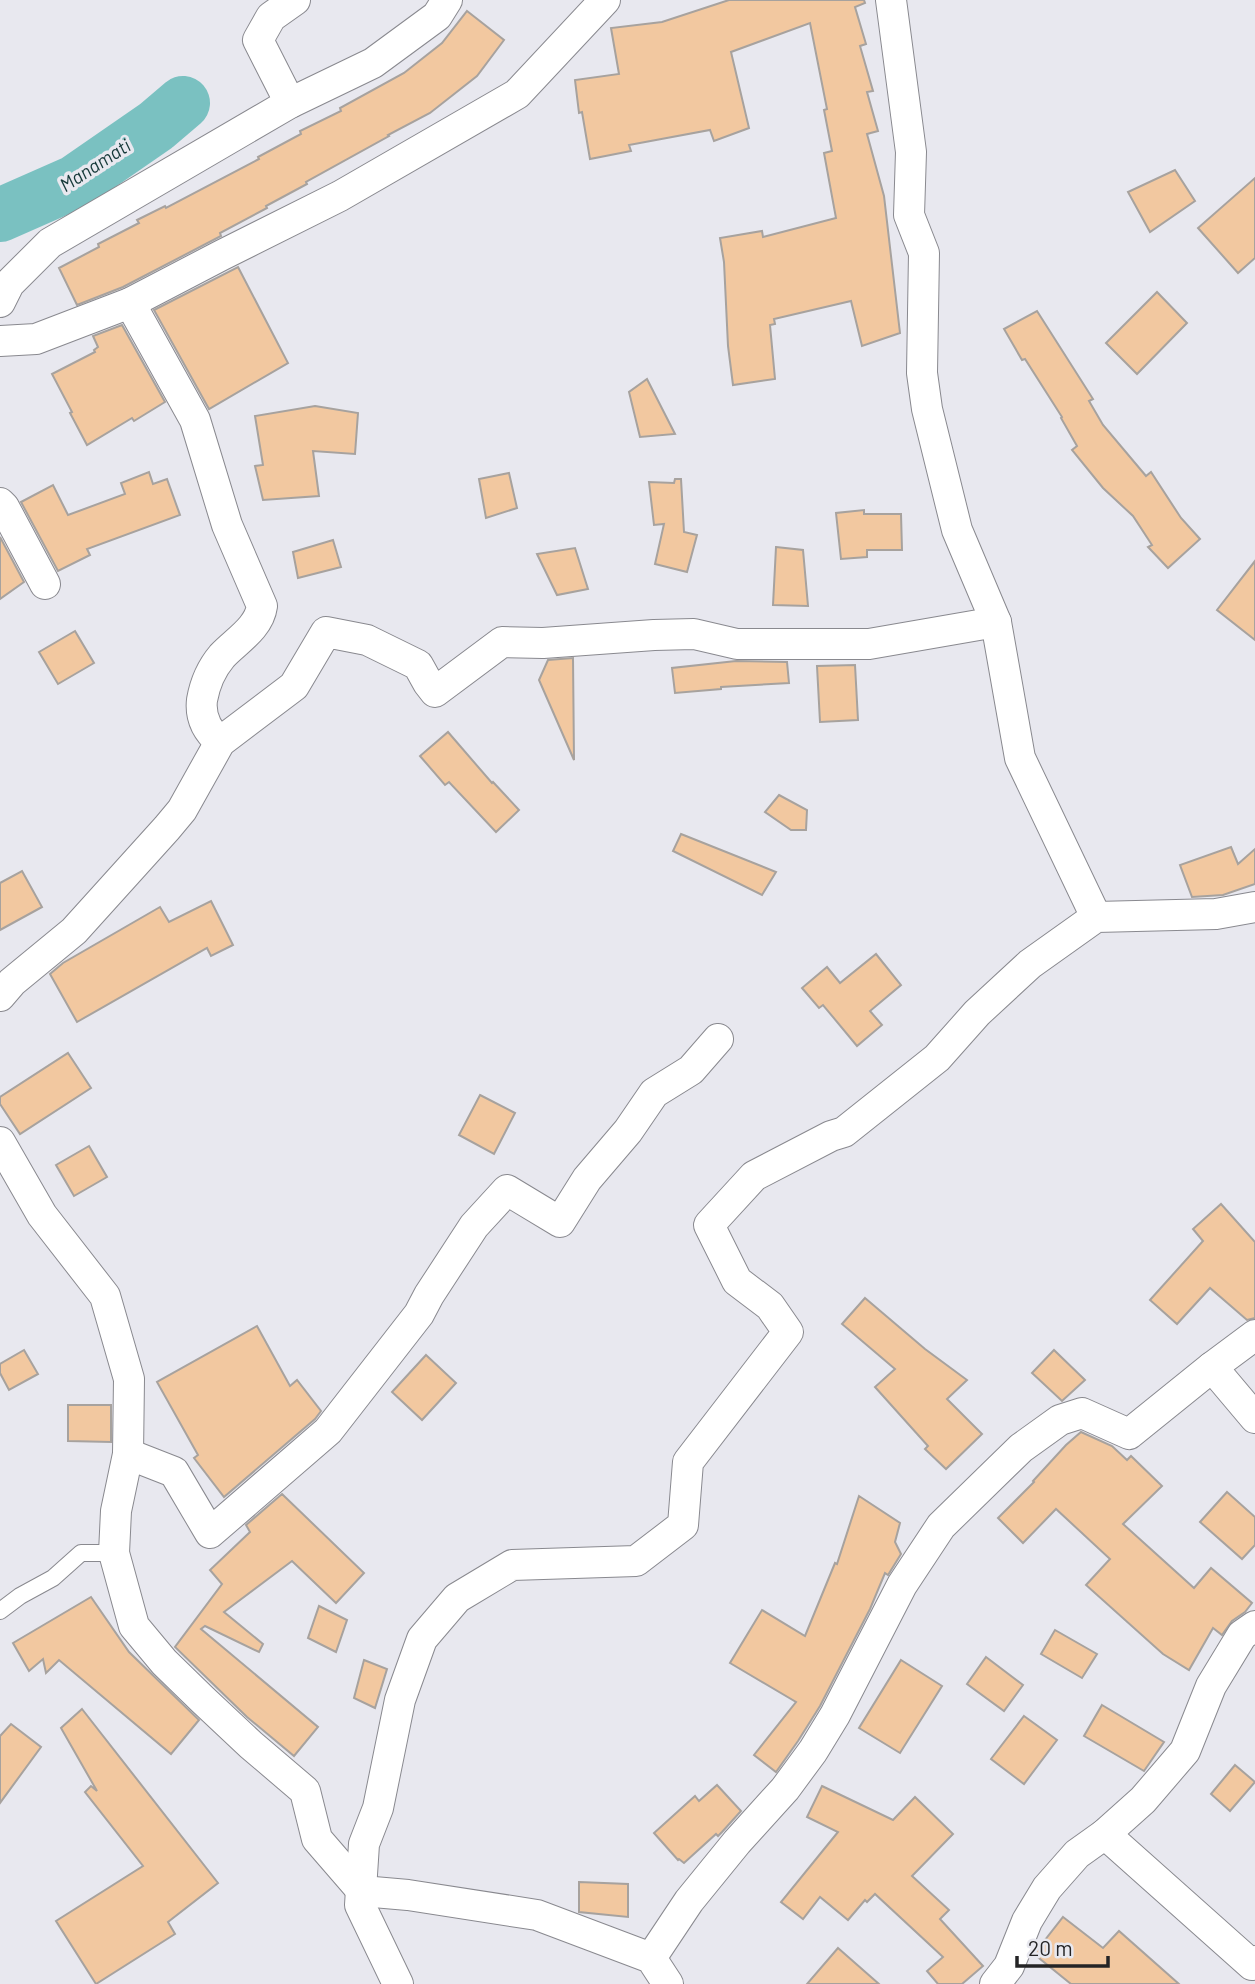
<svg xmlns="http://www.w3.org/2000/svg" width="1255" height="1984" font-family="Barlow,sans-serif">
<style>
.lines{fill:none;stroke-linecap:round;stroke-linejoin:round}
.river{stroke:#7ac1c1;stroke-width:54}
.building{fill:#f2c8a0;stroke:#a7a29e;stroke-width:2}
.lane-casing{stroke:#89898f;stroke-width:18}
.street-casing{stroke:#89898f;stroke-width:32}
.lane{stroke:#fff;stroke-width:16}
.street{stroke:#fff;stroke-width:30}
.labels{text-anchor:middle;stroke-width:7;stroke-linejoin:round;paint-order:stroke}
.water-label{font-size:19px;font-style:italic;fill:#153838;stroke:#e8e8ef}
</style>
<rect width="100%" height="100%" fill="#e8e8ef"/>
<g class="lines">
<path class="river" d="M0 215 75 182 156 126 183 103"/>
</g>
<g class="building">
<path d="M729 0H864L865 3 855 7 866 44 860 46 873 91 867 92 878 131 867 134 884 196 900 333 862 346 851 301 774 319 775 324 770 325 775 379 733 385 728 346 724 262 720 238 762 231 763 237 836 218 824 153 832 151 824 110 827 109 810 23 731 52 749 128 714 141 710 130 629 145 631 151 590 159 582 112 579 113 575 80 619 74 611 28 662 22Z"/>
<path d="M467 11 504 40 477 76 430 113 388 135 389 136 306 182 307 184 266 206 267 208 220 233 221 236 123 287 77 305 59 268 99 247 98 244 139 223 137 220 165 206 166 208 259 159 258 157 301 134 300 131 341 111 340 108 404 73 442 43Z"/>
<path d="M1175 170 1195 201 1150 232 1128 192Z"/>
<path d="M1255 178V258L1238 273 1198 228Z"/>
<path d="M238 267 288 363 209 409 154 310Z"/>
<path d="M1157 292 1187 323 1137 374 1106 343Z"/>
<path d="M1037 311 1093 399 1089 401 1103 425 1146 476 1151 472 1181 518 1200 539 1168 568 1148 547 1152 545 1133 516 1103 488 1072 450 1077 446 1061 418 1062 417 1025 359 1022 360 1004 329Z"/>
<path d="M122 325 165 402 134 421 132 418 87 445 70 413 72 412 52 374 95 352 94 350 98 347 93 336Z"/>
<path d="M647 379 675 434 640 437 629 392Z"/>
<path d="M315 406 358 413 355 454 313 451 319 496 263 500 255 466 263 465 255 416Z"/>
<path d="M149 472 153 484 167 479 180 515 87 549 90 555 58 571 21 502 53 485 68 515 125 494 121 483Z"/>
<path d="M509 473 517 508 486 518 479 479Z"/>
<path d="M675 479H681L684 532 697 535 687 572 655 564 664 524 654 525 649 482 674 483Z"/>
<path d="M864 510V514H901L902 550H867V557L841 559 836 513Z"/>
<path d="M0 537 24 582 0 599Z"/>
<path d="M333 540 341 567 298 578 293 552Z"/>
<path d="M776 547 803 550 808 606 773 605Z"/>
<path d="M575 548 588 589 557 595 537 554Z"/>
<path d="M1255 561V640L1217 610Z"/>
<path d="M75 631 94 663 58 684 39 652Z"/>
<path d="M573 658 574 760 539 680 548 660Z"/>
<path d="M736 661 787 662 789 683 721 687V689L675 693 672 668Z"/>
<path d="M855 665 858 720 820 722 817 666Z"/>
<path d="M448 732 492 783 493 782 519 810 496 832 449 782 445 785 420 756Z"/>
<path d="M779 795 807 810 806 830H791L765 812Z"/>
<path d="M681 834 776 872 762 895 673 851Z"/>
<path d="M1231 847 1238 864 1255 849V884L1223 895 1192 897 1180 865Z"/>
<path d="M22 871 42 907 0 930V883Z"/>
<path d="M211 901 233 945 211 956 207 948 77 1022 50 974 63 963 160 907 169 922Z"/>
<path d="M876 954 901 985 870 1011 882 1025 857 1046 823 1005 819 1008 802 988 827 967 840 983Z"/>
<path d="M68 1053 91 1088 20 1134 0 1104V1097Z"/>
<path d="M480 1095 515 1113 494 1154 459 1135Z"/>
<path d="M89 1146 107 1177 74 1196 56 1165Z"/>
<path d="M1221 1204 1255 1242V1318L1247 1320 1210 1288 1177 1324 1150 1300 1203 1241 1193 1229Z"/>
<path d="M865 1298 925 1349 967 1380 947 1399 982 1434 946 1469 925 1449 928 1446 875 1387 895 1369 842 1324Z"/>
<path d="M257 1326 290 1386 297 1380 321 1411 315 1419 224 1497 194 1458 198 1455 157 1382Z"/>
<path d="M24 1350 38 1374 9 1390 0 1373V1364Z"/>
<path d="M1054 1350 1085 1380 1062 1401 1032 1373Z"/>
<path d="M426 1355 456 1383 422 1420 392 1392Z"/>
<path d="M68 1405H111V1442L68 1441Z"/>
<path d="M1081 1432 1112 1446 1127 1460 1131 1456 1162 1486 1123 1524 1194 1588 1211 1568 1252 1603 1245 1612 1232 1621 1222 1635 1213 1628 1189 1670 1163 1654 1086 1585 1110 1559 1056 1509 1023 1543 998 1518 1034 1482 1033 1481 1066 1445Z"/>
<path d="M1227 1492 1255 1517V1545L1242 1559 1200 1522Z"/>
<path d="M282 1494 364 1573 336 1603 292 1561 224 1612 263 1644 259 1652 205 1626 201 1629 318 1727 294 1756 247 1717 175 1647 222 1584 210 1570 250 1532 246 1525Z"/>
<path d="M859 1496 900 1523 895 1542 901 1554 888 1575 885 1573 870 1609 820 1706 798 1741 776 1772 754 1755 796 1702 730 1663 762 1610 805 1636 835 1563 837 1564Z"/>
<path d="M91 1597 129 1652 199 1720 171 1754 59 1660 46 1673 43 1659 29 1671 13 1643Z"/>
<path d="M319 1606 347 1620 336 1652 308 1638Z"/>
<path d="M1055 1630 1097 1654 1082 1678 1041 1654Z"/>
<path d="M986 1657 1023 1685 1004 1711 967 1684Z"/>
<path d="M364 1660 387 1669 375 1708 354 1698Z"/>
<path d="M901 1660 942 1686 900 1753 859 1728Z"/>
<path d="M1102 1705 1164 1742 1144 1771 1084 1736Z"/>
<path d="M82 1709 218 1883 168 1922 175 1934 96 1984 56 1921 143 1866 85 1792 91 1786 97 1791 61 1728Z"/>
<path d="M1024 1716 1057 1740 1024 1784 991 1759Z"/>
<path d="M11 1724 41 1747 0 1803V1736Z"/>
<path d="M1235 1765 1255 1782 1230 1811 1211 1794Z"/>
<path d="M717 1785 741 1811 722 1832 718 1836 716 1834 684 1863 679 1859 678 1860 654 1833 695 1796 699 1801Z"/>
<path d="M822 1786 893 1820 915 1797 953 1834 912 1876 949 1910 940 1919 983 1966 962 1984H938L927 1971 943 1957 875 1894 867 1902 865 1900 848 1920 820 1897 803 1919 781 1902 838 1832 807 1817Z"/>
<path d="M579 1882 628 1884V1917L579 1912Z"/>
<path d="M1063 1917 1103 1948 1119 1931 1179 1984H1071L1034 1954Z"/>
<path d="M838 1948 879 1984H807Z"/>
</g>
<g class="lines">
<defs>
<path id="lane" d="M0 1611 20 1596 53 1578 81 1553H114"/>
<g id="street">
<path d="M891 0 911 152 909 215 924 253 922 373 927 409 957 530 996 622 1020 758 1096 917"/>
<path d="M290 103 258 40 271 17 295 0"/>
<path d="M0 302 9 284 50 243 290 103 373 63 437 16 447 0"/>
<path d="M130 303 195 420 227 525 262 606C259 628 236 641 222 656 211 669 205 683 202 700 200 717 207 731 220 742"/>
<path d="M0 341 36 339 130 303 222 255 340 196 517 94 605 0"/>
<path d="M0 503 4 507 45 584"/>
<path d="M0 996 12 982 74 931 167 828 182 810 220 742 294 686 326 632 367 640 418 665 428 683 435 692 502 642 543 643 654 635 694 634 737 644H869L996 622"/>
<path d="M0 1142 42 1215 105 1296 129 1379 128 1454 116 1511 114 1553 134 1626 164 1662 202 1699 251 1745 305 1791 317 1839 362 1891 408 1895 537 1915 651 1958 668 1984"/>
<path d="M1212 1367 1255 1335"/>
<path d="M128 1454 174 1472 210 1533 328 1431 419 1314 429 1295 474 1226 507 1190 560 1222 587 1179 628 1131 654 1093 691 1070 718 1039"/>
<path d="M1105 1834 1252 1965 1255 1961"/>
<path d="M651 1958 689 1901 737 1842 785 1789 813 1751 835 1715 902 1585 941 1526 1021 1448 1060 1420 1082 1413 1129 1434 1212 1367 1255 1418"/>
<path d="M398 1984 360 1905 364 1844 378 1808 400 1700 422 1639 457 1598 512 1565 636 1561 683 1525 688 1462 788 1332 770 1306 737 1281 709 1225 754 1176 831 1136 844 1132 937 1058 977 1013 1030 964 1096 917 1216 914 1255 907"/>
<path d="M995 1984 1009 1966 1027 1921 1047 1888 1077 1854 1105 1834 1143 1800 1185 1751 1211 1686 1242 1635 1255 1626"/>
</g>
</defs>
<use href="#lane" class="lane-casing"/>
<use href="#street" class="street-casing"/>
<use href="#lane" class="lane"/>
<use href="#street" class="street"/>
</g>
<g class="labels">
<g class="water-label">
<text transform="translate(95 165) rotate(-33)" y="7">Manamati</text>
</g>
</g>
<path d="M1017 1956v10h91v-10" fill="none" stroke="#242426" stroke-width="3.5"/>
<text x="1028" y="1956" font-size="21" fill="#242426" stroke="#e8e8ef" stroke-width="5" paint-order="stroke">20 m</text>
</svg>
